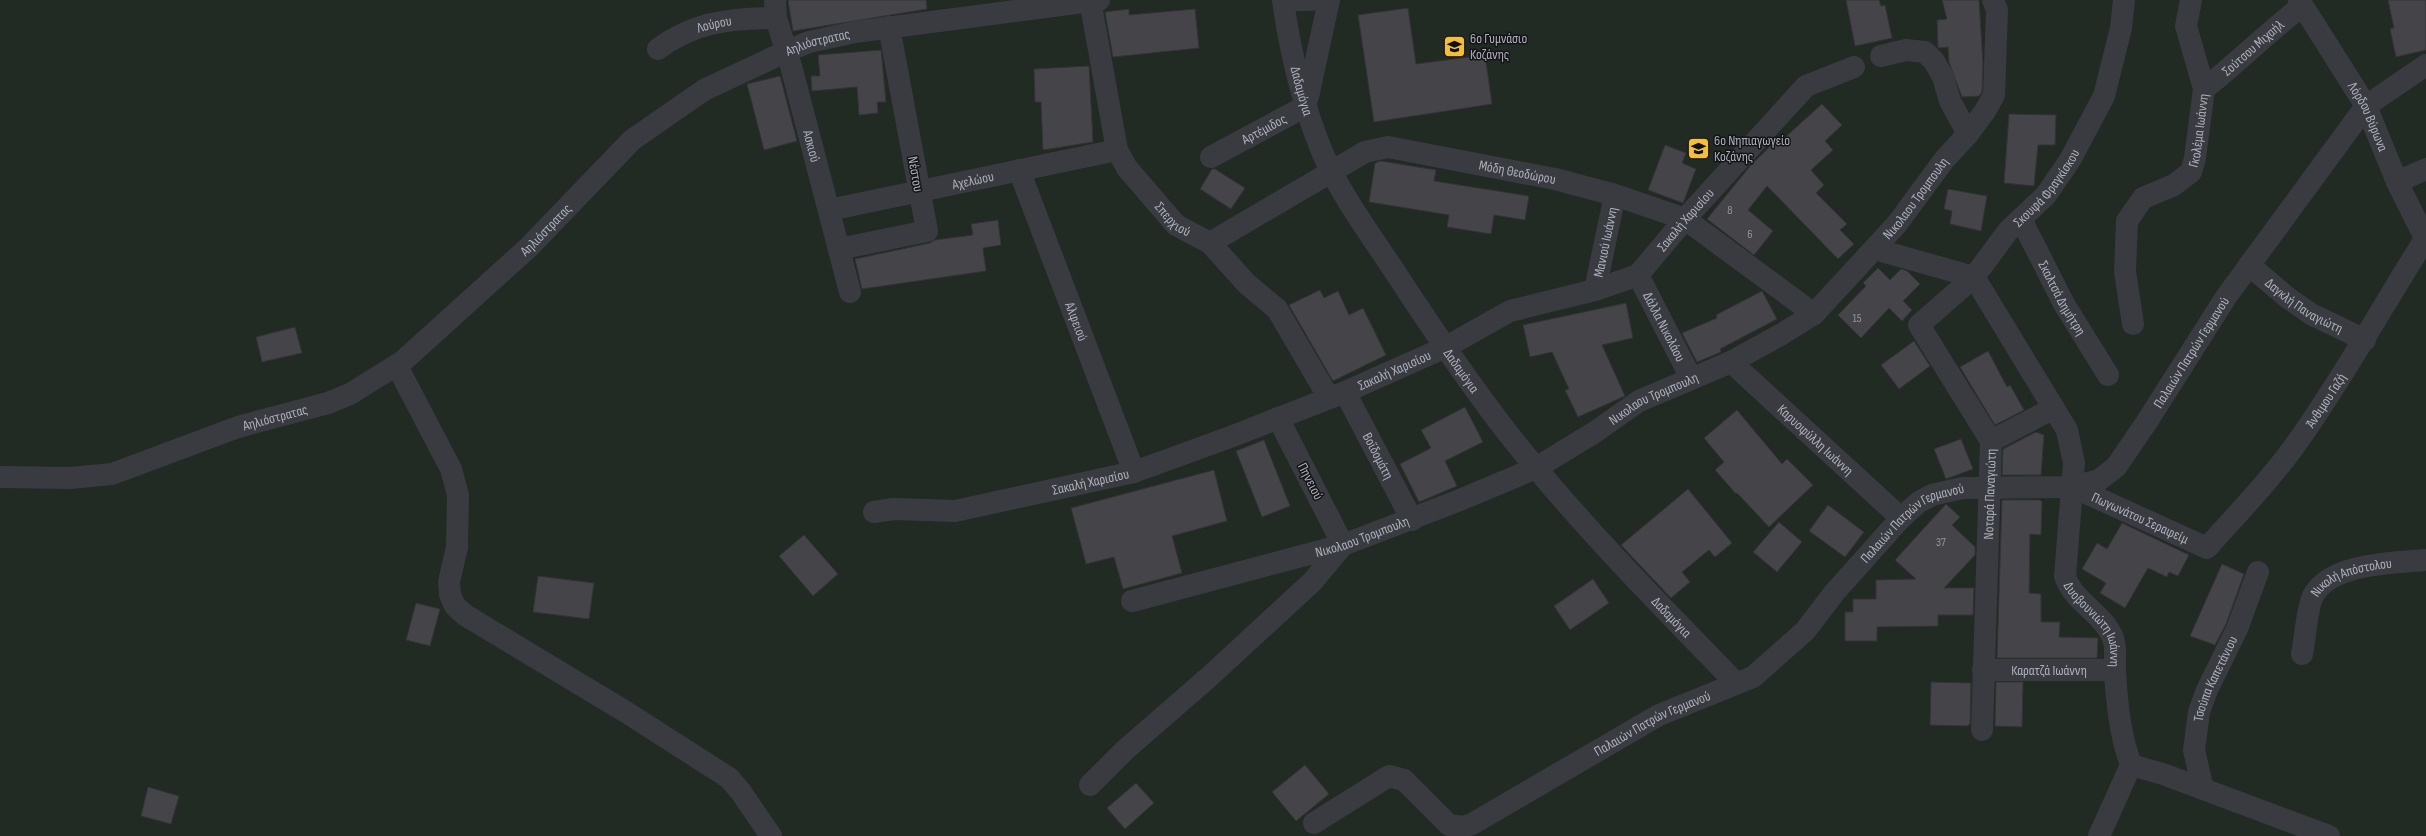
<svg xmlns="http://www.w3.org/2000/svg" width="2426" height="836" font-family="'Sofia Sans Condensed',sans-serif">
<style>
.green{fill:#212a23}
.building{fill:#444449;stroke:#343338}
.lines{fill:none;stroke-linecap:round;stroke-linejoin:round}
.minor{stroke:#3a3b41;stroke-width:22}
.labels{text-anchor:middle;stroke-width:3;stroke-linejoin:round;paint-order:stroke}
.number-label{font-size:12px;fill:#92959e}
.street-label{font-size:14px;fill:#acb0bb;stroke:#141417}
.poi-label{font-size:14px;fill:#acb0bb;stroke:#141417;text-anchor:start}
</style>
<rect width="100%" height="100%" fill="#19191c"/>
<rect class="green" x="0" y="0" width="2426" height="836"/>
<g class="building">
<path d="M788 0H926L927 9 793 31Z"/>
<path d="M1846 0H1879L1881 6 1885 5 1892 38 1855 46Z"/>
<path d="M1942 0H1979L1983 64 1982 92 1979 96 1962 97 1949 62 1948 47 1938 48 1937 20 1947 19Z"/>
<path d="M2388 0H2426V50L2396 57 2390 29 2394 28Z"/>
<path d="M1408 8 1416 64 1485 55 1492 104 1374 122 1358 15Z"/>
<path d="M1129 9V15L1195 9 1199 48 1113 57 1105 12Z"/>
<path d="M881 50 886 102H877L878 113 859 115 857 87 812 91 811 76H820L818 55Z"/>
<path d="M1089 66 1093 142 1043 150 1041 102H1035L1034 69Z"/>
<path d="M780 76 797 141 764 150 747 84Z"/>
<path d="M1822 104 1842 125 1825 141 1833 150 1811 170 1824 185 1816 193 1847 224 1840 230 1854 244 1838 259 1767 186 1748 210 1773 231 1754 255 1707 219 1751 165 1779 138 1781 141Z"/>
<path d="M2009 114 2056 115 2055 145H2038L2034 186 2004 183Z"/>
<path d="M1665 145 1686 153 1682 163 1696 169 1683 203 1648 190Z"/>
<path d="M1381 161 1436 170 1434 181 1529 196 1525 220 1494 215 1491 234 1447 227 1449 215 1369 202 1375 163Z"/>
<path d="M1212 169H1215L1245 188 1231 209 1200 189Z"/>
<path d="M1948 189 1987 196 1981 231 1950 224 1952 211 1944 209Z"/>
<path d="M998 220 1001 245 983 248 986 271 862 289 855 259 930 243 935 240 973 235 971 224Z"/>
<path d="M1878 268 1890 280 1901 269 1907 271 1920 284 1903 301 1912 310 1902 321 1889 308 1861 338 1838 315 1866 286 1863 283Z"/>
<path d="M1320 290 1324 298 1338 291 1349 315 1363 308 1386 355 1333 381 1289 305Z"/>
<path d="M1762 291 1777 319 1720 349 1721 352 1697 362 1682 333 1717 318 1716 315Z"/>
<path d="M1626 303 1633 338 1602 345 1625 396 1578 417 1565 390 1569 389 1552 352 1530 357 1523 325Z"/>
<path d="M295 327 302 353 262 362 256 337Z"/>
<path d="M1914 341 1930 366 1899 389 1881 365Z"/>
<path d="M1988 351 2007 387 2010 385 2024 410 1995 425 1960 367Z"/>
<path d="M1465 407 1483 442 1445 461 1457 486 1419 502 1400 464 1431 448 1421 430Z"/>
<path d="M1737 410 1782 464 1787 459 1813 485 1769 527 1737 493 1736 494 1715 470 1724 462 1704 438Z"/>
<path d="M2036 432 2044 435 2041 475H2002L2003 449Z"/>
<path d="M1961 439 1973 469 1946 479 1934 449Z"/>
<path d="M1264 440 1290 506 1262 517 1236 451Z"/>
<path d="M1214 470 1227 521 1172 536 1182 573 1123 589 1114 557 1086 564 1071 508Z"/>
<path d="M1688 489 1732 543 1715 557 1709 550 1682 572 1690 582 1671 598 1621 545Z"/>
<path d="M2002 500H2040L2042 502 2041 535 2030 534 2029 593 2041 594V622H2060L2059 637 2098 638 2097 658H1997Z"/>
<path d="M1946 504 1960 517 1952 525 1975 547V555L1944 588H1974L1973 615H1938V626L1877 627V641H1845V612H1853V599H1876V580L1916 579 1895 560Z"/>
<path d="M1828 505 1864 532 1845 557 1809 531Z"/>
<path d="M1779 522 1802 542 1777 572 1753 552Z"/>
<path d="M2122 523 2189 555 2178 576 2169 572 2167 577 2148 568 2125 608 2100 593 2106 583 2082 569 2097 543 2107 549Z"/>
<path d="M804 535 838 574 813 596 779 556Z"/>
<path d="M2222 564 2244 574 2226 624 2215 645 2190 636Z"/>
<path d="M538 576 594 583 589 619 533 612Z"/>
<path d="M1593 579 1609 603 1570 630 1554 606Z"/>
<path d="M416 603 440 609 430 646 406 640Z"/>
<path d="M1931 682 1971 683 1970 724 1967 726 1930 725Z"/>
<path d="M1996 682H2023L2022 727 1995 726Z"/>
<path d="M1305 765 1329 794 1296 821 1272 792Z"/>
<path d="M1136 783 1154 803 1125 829 1107 808Z"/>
<path d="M148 787 179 796 171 824 141 816Z"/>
</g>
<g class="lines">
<g class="minor">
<path id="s1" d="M775 0 776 18 791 66 850 292"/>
<path id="s2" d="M1090 0 1117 150 1127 168 1176 225 1210 243 1247 284 1277 309 1329 398"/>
<path id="s3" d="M1283 0C1289 48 1304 109 1323 154 1342 197 1371 235 1397 275 1433 330 1470 385 1510 436 1580 524 1658 603 1736 683"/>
<path d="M1297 0H1311"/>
<path id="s4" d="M2299 0 2366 106 2397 182 2426 240"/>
<path id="s5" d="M658 49C694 22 731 18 776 18"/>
<path d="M1881 56 1906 50 1925 52 1934 61 1943 77 1950 101 1968 134"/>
<path id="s6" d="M2204 89C2238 62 2268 32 2302 6"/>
<path d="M1308 97 1329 0"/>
<path id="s7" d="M1211 157 1306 106"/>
<path id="s8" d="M1019 170 1134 472"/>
<path d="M2397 182 2426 169"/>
<path id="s9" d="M829 210 1117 150"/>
<path id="s10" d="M2021 219 2064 304 2108 375"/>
<path id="s11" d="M1210 243 1365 152 1388 147 1555 179 1615 195 1685 219 1814 314"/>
<path d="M839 249 927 231 889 27"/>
<path d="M1885 252 1974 277"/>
<path id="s12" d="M2249 265 2288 298 2311 314 2365 340"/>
<path id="s13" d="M1638 275 1691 378"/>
<path id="s14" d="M1974 277 2067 430 2074 463 2065 576C2073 602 2103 613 2113 638 2117 649 2114 661 2115 672 2117 704 2120 735 2131 765"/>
<path id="s15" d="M1595 290 1615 195"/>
<path id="s16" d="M2133 324 2125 272 2127 221 2143 198 2174 185 2191 172 2195 158 2204 89 2186 26 2191 0"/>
<path id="s17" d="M1731 362 1901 518"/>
<path d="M397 366 451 469 458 495 457 547 449 582 450 595 455 606 465 615 626 712 729 778 741 792 771 836"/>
<path id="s18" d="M1345 392 1412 520"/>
<path d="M1991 441 2054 408"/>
<path id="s19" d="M0 477 70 478 112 474 238 427 328 403 350 394 403 361 529 247 632 140 704 90 787 51 809 42 855 32 1099 0"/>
<path id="s20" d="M2073 487 2207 548C2240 511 2275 475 2303 434 2347 371 2384 304 2425 239"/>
<path id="s21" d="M874 512 894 509 955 511 1134 472 1233 436 1345 392 1446 347 1510 311 1595 290 1638 275 1685 219 1806 86 1854 67"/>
<path id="s22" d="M1132 601 1343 545 1460 500 1536 468 1595 432 1639 401 1731 362 1782 334 1814 314 1897 224 1944 160 1968 134 1985 111 1994 95 1997 10 1993 0"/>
<path id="s23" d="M2302 654C2305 640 2307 607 2313 596 2330 563 2394 563 2426 560"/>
<path id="s24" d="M1983 670H2115"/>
<path id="s25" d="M1982 730 1991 441 1919 325 1974 277 2008 231 2046 195 2070 160 2104 96 2121 28 2124 0"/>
<path d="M2131 765 2163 774 2329 836"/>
<path d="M1090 785 1125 750 1209 677 1312 582 1343 545 1278 418"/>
<path id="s26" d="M2203 789 2194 750 2199 712 2207 690 2237 629 2258 572"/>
<path id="s27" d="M1314 823 1389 776 1404 780 1449 825 1463 827 1472 824 1659 715 1753 677 1805 631 1834 593 1901 518 1919 502 1932 495 1962 488 2073 487 2099 480 2116 467 2148 420 2226 297 2366 106 2426 65"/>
<path d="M2099 836 2131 765"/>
</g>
</g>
<defs>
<symbol id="school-square" viewBox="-11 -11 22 22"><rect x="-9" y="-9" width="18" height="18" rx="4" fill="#f3bf3a" stroke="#141417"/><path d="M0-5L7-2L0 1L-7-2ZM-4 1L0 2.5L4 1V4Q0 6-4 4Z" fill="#111"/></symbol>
</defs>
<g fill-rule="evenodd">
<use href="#school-square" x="1442" y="34" width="25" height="25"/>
<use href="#school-square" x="1686" y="136" width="25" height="25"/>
</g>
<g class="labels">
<g class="number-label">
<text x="1730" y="214">8</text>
<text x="1750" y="238">6</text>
<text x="1857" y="322">15</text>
<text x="1941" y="546">37</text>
</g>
<g class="street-label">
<text dy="5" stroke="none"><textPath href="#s5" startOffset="62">Λούρου</textPath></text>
<text dy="5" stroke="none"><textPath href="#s19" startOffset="956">Αηλιόστρατας</textPath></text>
<text dy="5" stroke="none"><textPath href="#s6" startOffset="64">Σούτσου Μιχαήλ</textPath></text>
<text dy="5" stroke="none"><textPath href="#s3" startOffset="93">Δαδαμόγια</textPath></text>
<text dy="5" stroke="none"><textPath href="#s4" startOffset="136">Λόρδου Βύρωνα</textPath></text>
<text dy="5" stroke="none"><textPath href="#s7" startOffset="60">Αρτέμιδος</textPath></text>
<text dy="5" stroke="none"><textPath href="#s16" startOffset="229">Γκολέμα Ιωάννη</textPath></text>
<text dy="5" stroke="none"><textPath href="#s1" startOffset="151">Ασκιού</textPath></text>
<text dy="5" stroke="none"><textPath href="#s11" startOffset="335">Μόδη Θεοδώρου</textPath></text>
<text transform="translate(916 174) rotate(80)" y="5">Νέστου</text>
<text dy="5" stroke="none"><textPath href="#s9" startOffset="147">Αχελώου</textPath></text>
<text dy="5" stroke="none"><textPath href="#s25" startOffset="614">Σκουφά Φραγκίσκου</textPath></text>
<text dy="5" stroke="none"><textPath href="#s22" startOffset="899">Νικολαου Τρομπουλη</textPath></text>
<text dy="5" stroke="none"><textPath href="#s2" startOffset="242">Σπερχιού</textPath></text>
<text dy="5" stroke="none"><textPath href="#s21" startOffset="880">Σακαλή Χαρισίου</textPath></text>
<text dy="5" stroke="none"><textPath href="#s19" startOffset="620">Αηλιόστρατας</textPath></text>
<text dy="5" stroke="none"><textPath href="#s15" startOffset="49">Μανιού Ιωάννη</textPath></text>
<text dy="5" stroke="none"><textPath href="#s10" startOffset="89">Σκαλτσά Δημήτρη</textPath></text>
<text dy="5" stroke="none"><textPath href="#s12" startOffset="69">Δαγκλή Παναγιώτη</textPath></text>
<text dy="5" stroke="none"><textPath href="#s8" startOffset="162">Αλφειού</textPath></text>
<text dy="5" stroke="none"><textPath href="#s13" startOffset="58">Δάλλα Νικολάου</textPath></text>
<text dy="5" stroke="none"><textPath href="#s27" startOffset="1093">Παλαιών Πατρών Γερμανού</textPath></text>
<text dy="5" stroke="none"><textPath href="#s21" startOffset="544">Σακαλή Χαρισίου</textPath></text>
<text dy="5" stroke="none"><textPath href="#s3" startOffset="417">Δαδαμόγια</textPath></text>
<text dy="5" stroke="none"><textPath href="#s22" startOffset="563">Νικολαου Τρομπουλη</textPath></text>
<text dy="5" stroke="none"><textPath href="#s20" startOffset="337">Άνθιμου Γαζή</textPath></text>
<text dy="5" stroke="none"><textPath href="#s19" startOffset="285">Αηλιόστρατας</textPath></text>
<text dy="5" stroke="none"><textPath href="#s17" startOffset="115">Καρυοφύλλη Ιωάννη</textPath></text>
<text dy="5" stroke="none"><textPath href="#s18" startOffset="72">Βοϊδομάτη</textPath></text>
<text dy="5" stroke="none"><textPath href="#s21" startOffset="220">Σακαλή Χαρισίου</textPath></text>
<text transform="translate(1311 481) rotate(63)" y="5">Πηνειού</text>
<text dy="5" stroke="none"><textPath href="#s25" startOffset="236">Νοταρά Παναγιώτη</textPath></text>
<text dy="5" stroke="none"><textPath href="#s20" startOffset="74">Πωγωνάτου Σεραφείμ</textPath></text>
<text dy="5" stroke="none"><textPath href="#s27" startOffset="734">Παλαιών Πατρών Γερμανού</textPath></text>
<text dy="5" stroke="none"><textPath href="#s22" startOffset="239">Νικολαου Τρομπουλη</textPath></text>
<text dy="5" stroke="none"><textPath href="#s23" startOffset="104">Νικολή Απόστολου</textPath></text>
<text dy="5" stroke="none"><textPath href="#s3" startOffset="741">Δαδαμόγια</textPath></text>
<text dy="5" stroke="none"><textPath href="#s14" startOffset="384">Δυοβουνιώτη Ιωάννη</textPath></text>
<text dy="5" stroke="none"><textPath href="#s24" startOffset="66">Καρατζά Ιωάννη</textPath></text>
<text dy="5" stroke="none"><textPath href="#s26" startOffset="115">Τσούπα Καπετάνιου</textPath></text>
<text dy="5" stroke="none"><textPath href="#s27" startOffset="398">Παλαιών Πατρών Γερμανού</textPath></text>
</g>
<g class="poi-label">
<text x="1470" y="43">6ο Γυμνάσιο<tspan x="1470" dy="16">Κοζάνης</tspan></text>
<text x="1714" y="145">6ο Νηπιαγωγείο<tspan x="1714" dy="16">Κοζάνης</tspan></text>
</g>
</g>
</svg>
